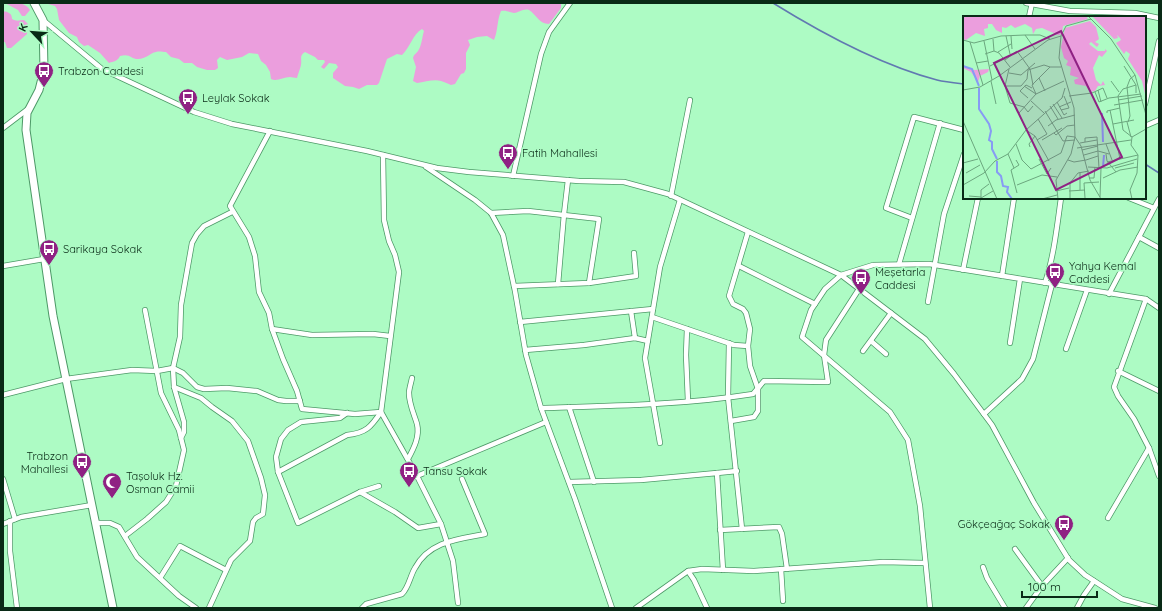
<svg xmlns="http://www.w3.org/2000/svg" width="1162" height="611" font-family="Quicksand,sans-serif">
<style>
.green{fill:#eb9edd}
.lines{fill:none;stroke-linecap:round;stroke-linejoin:round}
.stream{stroke:#6179b1;stroke-width:1.5}
.street-casing{stroke:#4d9967;stroke-width:6}
.secondary-casing{stroke:#4d9967;stroke-width:9}
.street{stroke:#fff;stroke-width:4.5}
.secondary{stroke:#fff;stroke-width:7}
.labels{text-anchor:middle;stroke-width:3.5;stroke-linejoin:round;paint-order:stroke}
.poi-label{font-size:11px;fill:#092a16;stroke:#adfbc4;text-anchor:start}
.inset-river{fill:none;stroke:#879bf4;stroke-width:2}
.inset-road{fill:none;stroke:#6ba77e;stroke-width:1}
.view{fill:#8f2183;fill-opacity:0.15;stroke:#8f2183;stroke-width:2}
.inset-edge{fill:none;stroke:#092a16;stroke-width:2}
</style>
<rect width="100%" height="100%" fill="#adfbc4"/>
<g class="green">
<path d="M5 3C14 3 24 1 30 10L25 16H22L18 10Z"/>
<path d="M45 3H561V8L549 24C539 24 536 14 529 10 524 8 518 13 514 13 509 12 506 10 501 11 497 20 498 31 494 40L487 36 477 37 468 40 470 45 466 53V69L464 73 461 74 455 84 451 85C448 84 445 82 441 81 434 79 425 82 417 83L413 81 416 67 413 58C414 54 416 54 418 51 422 45 422 37 424 31L422 29C413 34 409 49 402 55L397 54 387 59 379 83 377 85H367L359 89 353 87 345 86 333 78V73L338 67 336 64 329 63 324 69 321 67 325 62 324 60H318L315 57 305 52C299 56 302 58 301 65 300 69 298 74 297 78 294 78 292 77 290 77 283 77 277 82 271 79L270 72 266 65 261 61 258 54 249 53 242 57 227 60 220 57 217 60 218 68 215 70H207L197 67 192 63H184L179 59 171 57 166 52C163 52 159 51 156 52 150 53 146 59 138 59 131 59 130 53 120 56 117 62 114 61 109 63L100 53 88 45 84 46 79 42 77 37 69 33 59 20 57 9 55 6Z"/>
<path d="M3 11C8 12 12 13 12 19 17 22 20 20 24 20L28 24 24 27 23 28 27 31V34L11 48H7L5 42H3Z"/>
</g>
<g class="lines">
<g class="stream">
<path d="M773 3C823 34 880 65 937 80 945 82 955 83 964 84"/>
<path d="M1145 164 1159 173"/>
</g>
<defs>
<g id="street">
<path d="M1026 3 1070 11 1135 13 1159 18"/>
<path d="M1029 17 1032 3"/>
<path d="M43 20 102 69 194 112 232 124 367 151 437 168 469 172 579 181 624 182 668 194 841 275 925 339 954 374 992 425 1034 503 1069 560 1085 575 1122 599 1155 608"/>
<path d="M1145 104 1159 41"/>
<path d="M1145 126 1159 120"/>
<path d="M3 128 28 109"/>
<path d="M270 131 230 206 249 237 255 256 259 292 269 313 272 329 283 359 297 391 302 409 355 414 381 412"/>
<path d="M426 167 475 200 491 213 503 235 515 291 526 355 541 408 575 499 612 608"/>
<path d="M513 176 541 54 549 32 570 3"/>
<path d="M671 196 690 100"/>
<path d="M1129 198 1154 208"/>
<path d="M491 213 528 211 599 219 589 283"/>
<path d="M912 218 886 208 914 117 964 130"/>
<path d="M1139 237 1159 248"/>
<path d="M899 264 940 123"/>
<path d="M3 266 44 259"/>
<path d="M739 266 815 304"/>
<path d="M963 270 978 198"/>
<path d="M1002 276 1014 198"/>
<path d="M1045 283C1054 256 1057 226 1061 198"/>
<path d="M558 284 564 214 568 180"/>
<path d="M514 286 589 283 636 276 634 253"/>
<path d="M1109 294 1159 199"/>
<path d="M1146 299 1114 387 1118 396 1134 419 1149 448 1159 476"/>
<path d="M928 302 944 214 964 154"/>
<path d="M631 311 635 338"/>
<path d="M652 317 734 345 748 346"/>
<path d="M520 322 653 309"/>
<path d="M272 329 312 335 373 334 390 336"/>
<path d="M687 329 686 355 688 401"/>
<path d="M871 341 886 354"/>
<path d="M729 343 728 397 742 529"/>
<path d="M1010 343 1020 279"/>
<path d="M1066 349 1087 290"/>
<path d="M525 350 584 345 635 338 648 341"/>
<path d="M863 351 891 313"/>
<path d="M1118 371 1159 391"/>
<path d="M174 387 201 398 212 407 232 421 248 441 261 478 265 495 263 514 256 518 253 522 250 541 231 560 209 608"/>
<path d="M3 395 66 379 132 370 157 371 173 368 183 373 197 387 204 389 227 388 257 391 278 400 286 401H300"/>
<path d="M569 407 594 482"/>
<path d="M541 408C612 406 683 405 753 394L764 381 828 382 824 355 826 340 859 289"/>
<path d="M381 412 417 476 441 524 453 561 458 603"/>
<path d="M347 413 340 418 301 422 288 430 281 439 276 457 278 472 298 523 360 492 379 486"/>
<path d="M984 414 1022 379 1033 359 1052 284"/>
<path d="M731 421 754 417 758 411V389L750 366 748 346 750 329 746 313 743 309 733 304 729 296 748 232"/>
<path d="M181 438 184 432V422L174 387 173 368 180 337 181 305 192 243 197 234 204 226 232 212"/>
<path d="M660 443 645 358 660 267 680 200"/>
<path d="M408 459C414 448 420 436 417 424 414 414 409 404 409 393 409 389 411 383 412 378"/>
<path d="M278 472 347 435C366 433 371 427 381 412L399 272 395 255 389 241 384 220 383 155"/>
<path d="M717 473 737 471"/>
<path d="M417 476 546 422"/>
<path d="M3 479 15 519"/>
<path d="M569 482 641 480 717 473 723 570"/>
<path d="M360 492 395 512 418 528 441 524"/>
<path d="M1108 518 1149 448"/>
<path d="M10 521V551L17 608"/>
<path d="M96 523H110L119 527 137 557 179 596 196 608"/>
<path d="M3 524 21 517 92 505"/>
<path d="M720 530 779 527 782 534 787 569"/>
<path d="M125 536 147 519 166 502 176 486 184 450 179 430 161 393 145 310"/>
<path d="M1015 549 1042 586"/>
<path d="M983 567 987 578 1005 608"/>
<path d="M781 569 783 601"/>
<path d="M688 571 694 580 707 608"/>
<path d="M160 578 180 546 226 570"/>
<path d="M362 608 366 604 402 594C409 587 410 576 415 568 429 541 459 539 485 534L462 479"/>
<path d="M636 608 688 571 702 569 754 571 883 562 925 563"/>
<path d="M930 608 920 506 908 440 890 412 802 337 811 310 825 289 841 275 873 265 929 264 1146 299 1159 308"/>
<path d="M1026 608 1042 586 1068 558"/>
<path d="M1077 608 1084 595 1094 581"/>
</g>
<path id="secondary" d="M34 3 43 20 44 70 39 90 27 113 26 130 53 316 113 608"/>
</defs>
<use href="#street" class="street-casing"/>
<use href="#secondary" class="secondary-casing"/>
<use href="#street" class="street"/>
<use href="#secondary" class="secondary"/>
</g>
<defs>
<symbol id="bus-pin" viewBox="-11 -11 22 30"><path d="M0 17L-7.5 6A9.5 9.5 0 1 1 7.5 6Z" fill="#8f2183" stroke="#adfbc4"/><path d="M-5-6H5V4H4V6H2V4H-2V6H-4V4H-5ZM-3.5-4V0h7V-4ZM-3.5 1.2v1.5H-2V1.2ZM2 1.2v1.5H3.5V1.2Z" fill="#fff"/></symbol>
<symbol id="mosque-pin" viewBox="-11 -11 22 30"><path d="M0 17L-7.5 6A9.5 9.5 0 1 1 7.5 6Z" fill="#8f2183" stroke="#adfbc4"/><path d="M3.5-4.9A6 6 0 1 0 3.5 4.9A5 5 0 1 1 3.5-4.9Z" fill="#fff"/></symbol>
</defs>
<g fill-rule="evenodd">
<use href="#bus-pin" x="33" y="60" width="22" height="30"/>
<use href="#bus-pin" x="177" y="87" width="22" height="30"/>
<use href="#bus-pin" x="497" y="142" width="22" height="30"/>
<use href="#bus-pin" x="38" y="238" width="22" height="30"/>
<use href="#bus-pin" x="1044" y="261" width="22" height="30"/>
<use href="#bus-pin" x="850" y="267" width="22" height="30"/>
<use href="#bus-pin" x="71" y="451" width="22" height="30"/>
<use href="#bus-pin" x="398" y="460" width="22" height="30"/>
<use href="#mosque-pin" x="101" y="471" width="22" height="30"/>
<use href="#bus-pin" x="1053" y="513" width="22" height="30"/>
</g>
<g class="labels">
<g class="poi-label">
<text x="58" y="75">Trabzon Caddesi</text>
<text x="202" y="102">Leylak Sokak</text>
<text x="522" y="157">Fatih Mahallesi</text>
<text x="63" y="253">Sarikaya Sokak</text>
<text x="1069" y="270">Yahya Kemal<tspan x="1069" dy="13">Caddesi</tspan></text>
<text x="875" y="276">Meşetarla<tspan x="875" dy="13">Caddesi</tspan></text>
<text x="68" y="460" text-anchor="end">Trabzon<tspan x="68" dy="13">Mahallesi</tspan></text>
<text x="423" y="475">Tansu Sokak</text>
<text x="126" y="480">Taşoluk Hz.<tspan x="126" dy="13">Osman Camii</tspan></text>
<text x="1050" y="528" text-anchor="end">Gökçeağaç Sokak</text>
</g>
</g>
<g transform="translate(963 16)">
<rect width="183" height="183" fill="#adfbc4"/>
<path d="M0 0H123L125 3 100 10 99 18 95 19 79 12 73 13 70 18 69 12 62 8 52 12 48 9 43 12 39 11V17L33 14 29 8H25V12L21 13 22 20 13 17 3 24 0 23ZM129 0H183V82L179 65 165 43 167 38 163 35 161 38 153 27 158 24 157 22 154 19 155 22 151 23ZM127 5 133 11 136 23 132 26 136 28 134 31 128 26 126 28 135 35H142V33L144 35 139 41 136 39 130 52 133 64 138 69 140 65 142 69 135 70 132 75 127 76 123 70 112 68 111 64 116 62 107 59 108 51 103 49 105 45 101 42 98 31 102 12ZM0 49 11 54 26 53 25 56 17 60 15 66 8 56 0 52Z" fill="#eb9edd"/>
<path class="inset-river" d="M0 50 9 53 16 70M16 72V93L26 108 28 115 26 124 29 126V133L34 143M139 97 140 126M34 145V156L38 160 40 170 45 171 44 176 49 183M140 151 141 139"/>
<path class="inset-road" d="M125 0 148 23 172 59 183 99M62 19 72 33M43 20 47 38M48 20 49 33M30 23 31 35M0 24 11 27 38 20 62 19H77L87 23M21 25 29 64M7 26 20 69M35 36 48 28M22 38 31 35 36 37 47 51M42 44 54 35 67 53 70 69M13 47 25 45M27 50 41 43M161 50 173 69V77M46 53 42 70 47 87 61 91 65 96 70 90M65 54 81 49 87 51M46 57 58 59 72 47M76 62 82 75M28 65 33 88M148 65 156 76M42 70H58L64 63 65 54M61 70 73 78M0 74 17 71 36 60 85 24 98 20 103 10 128 3M135 74 138 86M132 76 136 86 146 82 178 78M73 78 69 69 87 51H98M106 80 129 77 140 72 144 82M65 82 57 75 63 69 69 72M155 84 179 80M68 85 81 97M94 86 101 99 104 97M90 88 99 102M151 89 180 84M87 90 95 103M96 91 108 86M98 94 106 92 101 80M147 94 157 143M82 95 100 125 112 124M56 97 73 78 101 65M144 97V95L157 92M0 105 34 183M164 106 168 121M165 106 167 100 164 71 167 63 172 59M150 108 171 104M85 110 93 104 112 99M63 114 72 120 86 145M91 117 93 119 104 110 112 109M169 121 160 114 155 80 160 73 173 69M169 121 183 113M74 124 84 118 75 103M79 124 99 112M122 126V122L134 121 136 152M117 127 134 124M53 128 59 144 68 153 98 137 104 120 112 121 118 130 127 164 138 183M143 128 149 144M67 131 66 128 72 120M114 132 168 124M119 134 135 130M45 138 51 152M143 138 144 145 153 156M121 139 135 135 146 138M76 143 84 158 88 152M53 144 56 149 48 154 54 177M105 144 111 146 123 144M123 144 135 140M144 146 175 139M0 147 15 143M125 151 144 152 174 143M152 152 171 147M3 157 17 149M126 162H131L132 151M140 162 157 154 175 151M0 169 21 157 32 145 45 138 63 114 99 82 102 72M54 169 79 159 94 161M117 174V156M93 175 106 172M106 175 122 174M6 180 18 181M137 181 138 152M18 182 30 175M122 182 121 167 136 166M18 183V174L26 168M79 183 94 179M95 183 93 164 108 138 112 121 111 92 96 42 98 20M107 183V167L115 157 126 155M169 183 167 174 174 157 175 139 168 129 169 121"/>
<path class="view" d="M98 15 159 141 93 174 31 47Z"/>
<rect width="183" height="183" class="inset-edge"/>
</g>
<rect width="1162" height="611" fill="none" stroke="#092a16" stroke-width="8"/>
<g transform="translate(32 32) rotate(296)" stroke="#adfbc4" stroke-width="3" paint-order="stroke">
<path d="M0-3L7 15L0 10L-7 15Z" fill="#092a16"/>
<text y="-6" font-size="11" font-weight="bold" text-anchor="middle" fill="#092a16">K</text>
</g>
<path d="M1022 591v6h75v-6" fill="none" stroke="#092a16" stroke-width="2"/>
<text x="1028" y="591" font-size="12" fill="#092a16" stroke="#adfbc4" stroke-width="3" paint-order="stroke">100 m</text>
</svg>
